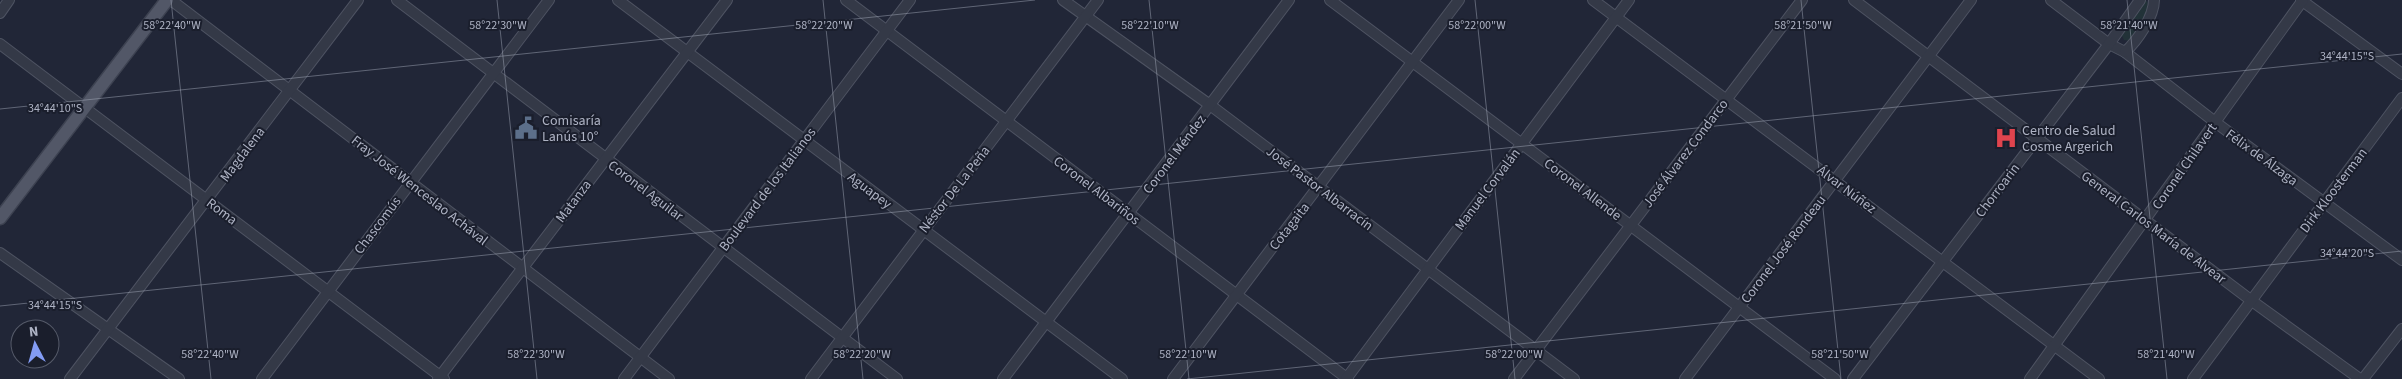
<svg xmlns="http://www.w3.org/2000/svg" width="2402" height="379" font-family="'Source Sans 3',sans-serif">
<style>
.green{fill:#223238}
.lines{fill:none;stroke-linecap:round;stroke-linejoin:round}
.minor-casing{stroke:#4e5362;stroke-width:12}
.major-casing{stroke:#3d4251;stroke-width:15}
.minor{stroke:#343947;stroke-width:10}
.major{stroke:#525767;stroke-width:12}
.ticks{fill:none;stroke:#aeb3c4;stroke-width:1;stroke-opacity:0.45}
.labels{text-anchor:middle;stroke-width:4;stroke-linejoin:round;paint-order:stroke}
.poi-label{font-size:14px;fill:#aeb3c4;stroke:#1a1e2c;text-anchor:start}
.street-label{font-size:14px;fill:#aeb3c4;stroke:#1a1e2c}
.ticks-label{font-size:12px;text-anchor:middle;fill:#aeb3c4;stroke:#1a1e2c;stroke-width:4;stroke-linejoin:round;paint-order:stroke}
</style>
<rect width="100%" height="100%" fill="#212637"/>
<path class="green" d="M2143 1H2147C2151 13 2138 31 2130 41L2124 40 2121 34Z"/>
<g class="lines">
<defs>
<g id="minor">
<path d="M171 0 669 379"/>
<path d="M397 0 897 379"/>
<path d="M618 0 1122 379"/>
<path d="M846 0 1348 379"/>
<path d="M1063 0 1210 105 1574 379"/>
<path d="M1330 0 1835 379"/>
<path d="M1593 0 2099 379"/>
<path d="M1854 0 2252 301 2360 379"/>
<path d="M2051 0 2109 44 2125 52 2215 122 2402 260"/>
<path d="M2301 0 2402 74"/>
<path d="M0 13 9 0"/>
<path d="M0 44 444 379"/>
<path d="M2125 52C2137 41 2154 17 2154 0"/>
<path d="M0 253 179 379"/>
<path d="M70 379 358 0"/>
<path d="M262 379 549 0"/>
<path d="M438 379 727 0"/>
<path d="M624 379 910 0"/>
<path d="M811 379 1098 0"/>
<path d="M1003 379 1289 0"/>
<path d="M1173 379 1459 0"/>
<path d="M1346 379 1629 0"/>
<path d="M1514 379 1802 0"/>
<path d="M1685 379 1971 0"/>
<path d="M1853 379 2109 44 2140 0"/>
<path d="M2030 379 2303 0"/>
<path d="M2193 379 2402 98"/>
<path d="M2363 379 2402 329"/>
</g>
<path id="major" d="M0 218 167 0"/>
</defs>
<use href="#minor" class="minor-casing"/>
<use href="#major" class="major-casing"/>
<use href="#minor" class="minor"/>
<use href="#major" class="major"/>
</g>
<path class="ticks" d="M171 0 211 379M497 0 537 379M823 0 863 379M1149 0 1189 379M1475 0 1515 379M1801 0 1841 379M2127 0 2167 379M0 109 1035 0M0 306 2402 54M1187 379 2402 251"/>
<defs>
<symbol id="civic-bare" viewBox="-9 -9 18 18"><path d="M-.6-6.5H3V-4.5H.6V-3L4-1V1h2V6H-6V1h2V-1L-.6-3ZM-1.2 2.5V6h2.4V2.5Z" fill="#5c6f8a" stroke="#1a1e2c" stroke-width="2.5" paint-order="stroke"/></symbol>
<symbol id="hospital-bare" viewBox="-9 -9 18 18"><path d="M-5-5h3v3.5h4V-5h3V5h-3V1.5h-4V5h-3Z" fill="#e0444e" stroke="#1a1e2c" stroke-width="2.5" paint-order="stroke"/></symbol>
</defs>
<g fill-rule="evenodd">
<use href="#civic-bare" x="510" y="112" width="32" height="32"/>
<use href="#hospital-bare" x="1990" y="122" width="32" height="32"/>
</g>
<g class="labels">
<g class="poi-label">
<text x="542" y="125">Comisaría<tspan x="542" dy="16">Lanús 10°</tspan></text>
<text x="2022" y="135">Centro de Salud<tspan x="2022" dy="16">Cosme Argerich</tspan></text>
</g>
<g class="street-label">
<text transform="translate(1685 153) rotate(-53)" y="5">José Álvarez Condarco</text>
<text transform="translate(242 154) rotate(-53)" y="5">Magdalena</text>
<text transform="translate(1174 154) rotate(-53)" y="5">Coronel Méndez</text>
<text transform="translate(2262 157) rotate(36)" y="5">Félix de Álzaga</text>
<text transform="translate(2184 166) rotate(-55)" y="5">Coronel Chilavert</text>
<text transform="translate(1320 188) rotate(37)" y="5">José Pastor Albarracín</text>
<text transform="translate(767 189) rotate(-53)" y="5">Boulevard de los Italianos</text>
<text transform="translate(954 189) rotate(-52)" y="5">Néstor De La Peña</text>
<text transform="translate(1487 189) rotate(-53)" y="5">Manuel Corvalán</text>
<text transform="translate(1583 189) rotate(37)" y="5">Coronel Allende</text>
<text transform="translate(1847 189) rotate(37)" y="5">Álvar Núñez</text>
<text transform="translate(420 190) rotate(38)" y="5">Fray José Wenceslao Achával</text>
<text transform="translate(646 190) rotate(37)" y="5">Coronel Aguilar</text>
<text transform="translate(870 190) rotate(37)" y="5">Aguapey</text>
<text transform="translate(1097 190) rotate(37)" y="5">Coronel Albariños</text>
<text transform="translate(1997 190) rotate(-53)" y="5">Chorroarin</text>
<text transform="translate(2333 190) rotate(-53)" y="5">Dirk Kloosterman</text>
<text transform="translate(573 201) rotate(-53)" y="5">Matanza</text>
<text transform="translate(222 211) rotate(37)" y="5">Roma</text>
<text transform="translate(377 225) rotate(-53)" y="5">Chascomús</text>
<text transform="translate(1289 226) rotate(-52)" y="5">Cotagaita</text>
<text transform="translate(2154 227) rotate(37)" y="5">General Carlos María de Alvear</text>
<text transform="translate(1783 249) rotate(-53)" y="5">Coronel José Rondeau</text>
</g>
</g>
<g class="ticks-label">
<text x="172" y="29">58°22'40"W</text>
<text x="498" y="29">58°22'30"W</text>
<text x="824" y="29">58°22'20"W</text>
<text x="1150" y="29">58°22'10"W</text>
<text x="1477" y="29">58°22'00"W</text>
<text x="1803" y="29">58°21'50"W</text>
<text x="2129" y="29">58°21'40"W</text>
<text x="2347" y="60">34°44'15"S</text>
<text x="55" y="112">34°44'10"S</text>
<text x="2347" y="257">34°44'20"S</text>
<text x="55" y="309">34°44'15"S</text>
<text x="210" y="358">58°22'40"W</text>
<text x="536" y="358">58°22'30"W</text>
<text x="862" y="358">58°22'20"W</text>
<text x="1188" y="358">58°22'10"W</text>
<text x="1514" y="358">58°22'00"W</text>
<text x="1840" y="358">58°21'50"W</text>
<text x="2166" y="358">58°21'40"W</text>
</g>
<g transform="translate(35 344) rotate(354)"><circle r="24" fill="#1a1e2c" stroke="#555a69"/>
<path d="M0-4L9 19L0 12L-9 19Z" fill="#839cf4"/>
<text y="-8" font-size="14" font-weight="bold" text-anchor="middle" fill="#aeb3c4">N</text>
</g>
</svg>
